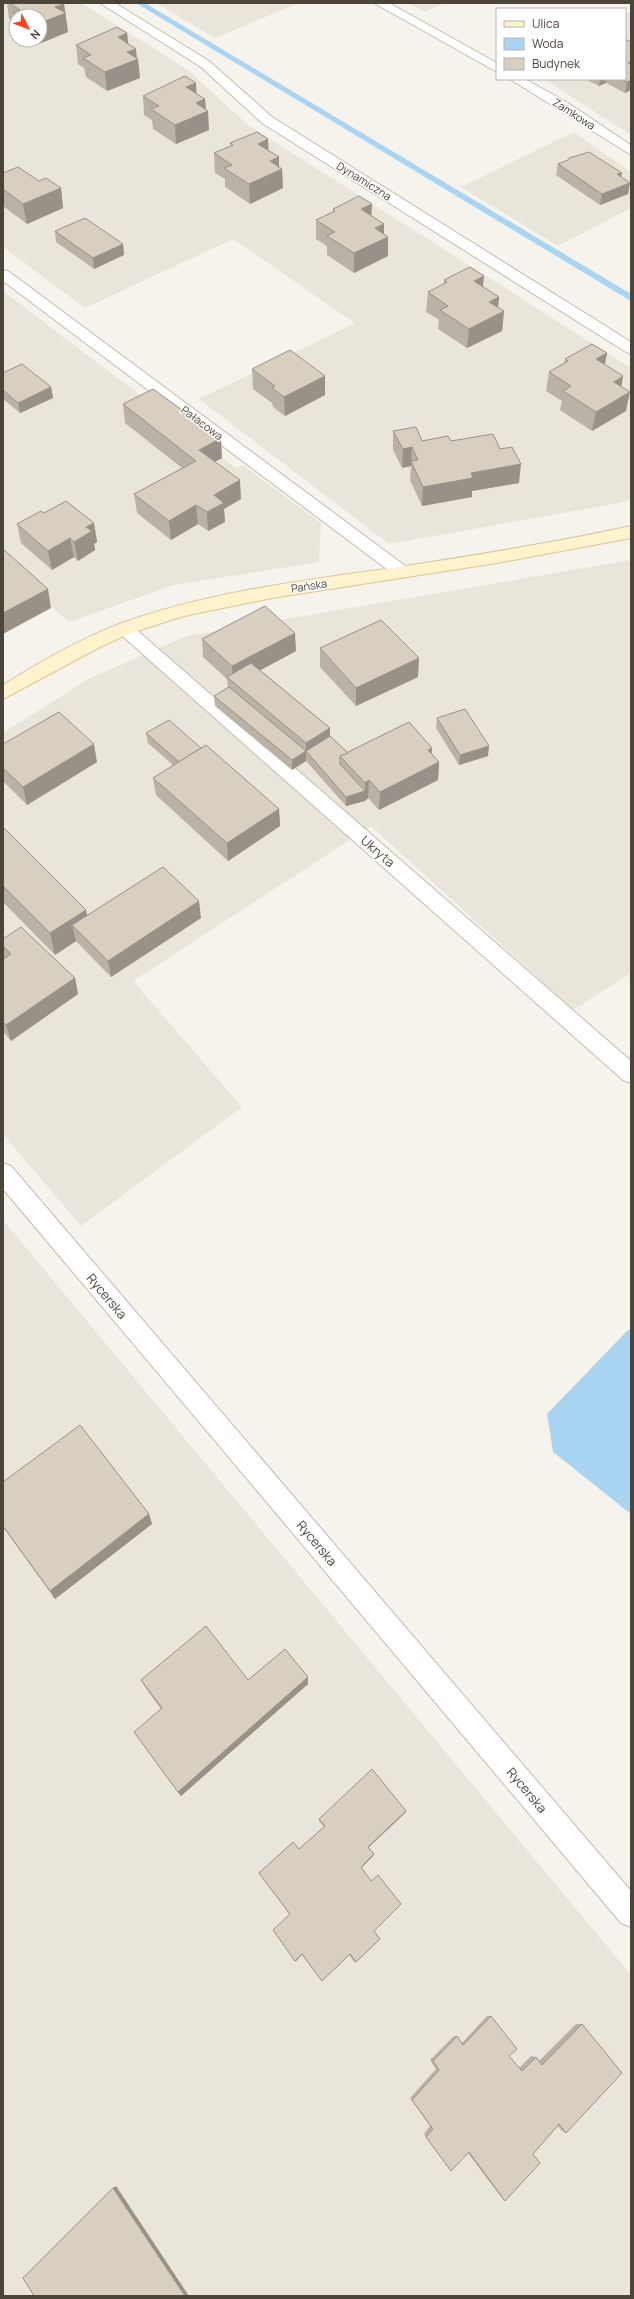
<svg xmlns="http://www.w3.org/2000/svg" width="634" height="2299" font-family="Manrope,sans-serif">
<style>
.residential{fill:#eae5da;fill-rule:evenodd}
.water{fill:#a9d4f2}
.lines{fill:none;stroke-linecap:round;stroke-linejoin:round}
.stream{fill:#a9d4f2;fill-rule:evenodd}
.lane-casing{stroke:#c2bbae;stroke-width:2}
.street-casing{stroke:#c2bbae;stroke-width:2}
.secondary-casing{stroke:#d6c79b;stroke-width:2}
.lane{fill:#fff;fill-rule:evenodd}
.street{fill:#fff;fill-rule:evenodd}
.secondary{fill:#fff3cd;fill-rule:evenodd}
.wall{fill:#bab2a6}
.shaded-wall{fill:#979187}
.building{fill:#d8cfc1;stroke:#979187}
.labels{text-anchor:middle;stroke-width:3;stroke-linejoin:round;paint-order:stroke}
.far-street-label{font-size:11px;fill:#4b4439;stroke:#fff}
.street-label{font-size:13px;fill:#4b4439;stroke:#fff}
</style>
<rect width="100%" height="100%" fill="#f6f3ec"/>
<g class="residential">
<path d="M3 3H81L188 70 248 125 631 368V499L619 503 389 544 199 399 355 323 233 239 85 308 3 247ZM16 16H40V40H16Z"/>
<path d="M156 3H299L215 38Z"/>
<path d="M409 3H446L425 12Z"/>
<path d="M631 11V135L544 79H625V14Z"/>
<path d="M574 132 631 172V208L558 246 461 187Z"/>
<path d="M3 291 236 468 243 465 321 523 319 562 174 585 69 622 3 563Z"/>
<path d="M631 560V973L573 1010 371 826 133 981 242 1107 81 1226 3 1134V733L90 678 187 636Z"/>
<path d="M3 1220 631 1975V2296H3Z"/>
</g>
<path class="water" d="M628 1330H631V1514L553 1452 547 1414Z"/>
<g class="lines">
<path class="stream" d="M136 3H145L631 294V301Z"/>
<defs>
<path id="lane" d="M125 623 131 625 631 1061V1083L623 1080 119 633 116 629 119 625Z"/>
<g id="street">
<path d="M100 3H115L209 61 272 117 631 342V354L626 352 262 123 201 67Z"/>
<path d="M374 3H389L497 63V72Z"/>
<path d="M510 79H525L568 103 631 145V155Z"/>
<path d="M3 270 8 271 408 568 411 572 408 576 402 578 396 576 3 281Z"/>
<path d="M3 1163 11 1166 631 1891V1927L621 1923 3 1189Z"/>
</g>
<path id="secondary" d="M631 526V538L497 563 272 598 184 616 131 633 100 647 3 699V685C40 662 78 640 119 624 207 592 300 581 392 568 472 556 552 543 631 526Z"/>
</defs>
<use href="#lane" class="lane-casing"/>
<use href="#street" class="street-casing"/>
<use href="#secondary" class="secondary-casing"/>
<use href="#lane" class="lane"/>
<use href="#street" class="street"/>
<use href="#secondary" class="secondary"/>
</g>
<g class="wall">
<path d="M7 3H63L64 4 68 32 36 45 29 40H40V16H16V31L15 23 9 19Z"/>
<path d="M127 33 128 44 137 58 140 78 107 91 86 77 84 68 78 64 76 45Z"/>
<path d="M587 79H625L631 90 625 93 606 83 599 86 587 80Z"/>
<path d="M196 94 205 99 206 109 209 130 176 144 153 129 152 120 144 115 143 96Z"/>
<path d="M230 143 268 150 279 157V167L282 169 283 188 250 204 225 187V179L215 173 214 153 231 146Z"/>
<path d="M558 164 621 177 630 183 628 194 600 205 556 175Z"/>
<path d="M3 173 39 181 61 188 63 208 27 224 3 206Z"/>
<path d="M333 209 371 216 384 224V234L388 256 354 273 327 255V246L316 239V220L333 212Z"/>
<path d="M55 231 123 244 124 255 94 269 56 242Z"/>
<path d="M444 280 483 287 499 297 498 308 504 311 502 331 467 348 438 329 439 320 426 312 428 292 444 284Z"/>
<path d="M607 353 605 365 621 387 626 411 592 431 560 410 562 401 546 391 549 372 564 363 565 359Z"/>
<path d="M252 369 325 395 285 416 273 407 272 403 253 389Z"/>
<path d="M3 373 51 387 53 398 20 413 3 399Z"/>
<path d="M123 404 222 458 215 462 241 499 224 509 225 522 208 531 198 524 171 540 137 513 134 494 182 468 125 423Z"/>
<path d="M393 431 422 441H451L519 483 472 491V497L422 506 410 480 411 466 402 468 393 450Z"/>
<path d="M44 513 94 523 97 542 94 544 95 550 78 561 74 557 52 570 21 543 17 524Z"/>
<path d="M202 639 296 651 260 670 330 728V736L348 753 432 754 439 762 438 780 379 810 368 798 365 801 346 806 306 761 292 770 215 706 214 696 228 688 227 679 203 657Z"/>
<path d="M320 648 418 677 356 706 320 667Z"/>
<path d="M437 718 488 756 459 765 436 728Z"/>
<path d="M146 733 201 748 279 809 280 826 228 861 156 795 153 778 173 765 148 743Z"/>
<path d="M3 744 97 762 27 805 3 781Z"/>
<path d="M3 827 87 915 201 918 111 977 76 941 55 955 3 902Z"/>
<path d="M3 939 75 978 78 994 11 1041 3 1032Z"/>
<path d="M3 1482 149 1514 152 1524 55 1599 3 1527Z"/>
<path d="M141 1680H248L308 1684 181 1796 134 1732 161 1709 145 1687Z"/>
<path d="M405 1813 368 1847 373 1856 361 1868 374 1931 380 1939 355 1963 349 1955 322 1981 302 1955 296 1962 274 1931 290 1915 259 1873 299 1849 324 1827 319 1821V1819Z"/>
<path d="M487 2016H491L509 2056 519 2068 531 2056 536 2057 539 2061 576 2024H582L566 2133 561 2130 558 2126 533 2154 505 2201 501 2197 468 2153 448 2167 424 2134 430 2126 410 2098 436 2069 430 2060 454 2036H457L462 2043Z"/>
</g>
<g class="shaded-wall">
<path d="M48 3 64 4 68 32 36 45V40H40V23Z"/>
<path d="M127 33 129 51 136 49 137 59H138L140 78 107 91 105 72 118 37Z"/>
<path d="M600 79H606V83L599 86Z"/>
<path d="M631 80V90L625 93 627 82Z"/>
<path d="M196 83 197 102 186 87Z"/>
<path d="M205 99 206 111H208L209 130 176 144 175 125 196 103Z"/>
<path d="M268 139 269 158 258 144Z"/>
<path d="M279 157V170L282 169 283 188 250 204 249 184 270 161Z"/>
<path d="M622 173 620 183 617 174Z"/>
<path d="M630 183 628 194 600 205 602 194Z"/>
<path d="M61 188 63 208 27 224 23 204Z"/>
<path d="M372 204 371 224 361 209Z"/>
<path d="M384 224V239L388 237V256L354 273V253L375 228Z"/>
<path d="M123 244 124 255 94 269 93 258Z"/>
<path d="M484 276 482 295 474 281Z"/>
<path d="M499 297 497 315 504 311 502 331 467 348 469 329 489 302Z"/>
<path d="M607 353 603 372 596 359Z"/>
<path d="M325 376V395L285 416 284 397Z"/>
<path d="M623 376 620 396 614 382Z"/>
<path d="M51 387 53 398 20 413 18 403Z"/>
<path d="M630 392 626 411 592 431 596 412Z"/>
<path d="M221 438 222 458 201 469 199 450Z"/>
<path d="M412 447 411 466 402 468 403 449Z"/>
<path d="M521 464 519 483 472 491V497L422 506 423 487 471 473Z"/>
<path d="M240 480 241 499 224 509 225 522 208 531 207 512 214 495Z"/>
<path d="M196 505 198 524 171 540 169 521Z"/>
<path d="M94 523 97 542 94 544 95 550 78 561 74 542 86 527Z"/>
<path d="M70 538 74 557 52 570 48 551Z"/>
<path d="M48 589 51 608 3 634V613Z"/>
<path d="M295 633 296 651 235 684 233 682 232 666Z"/>
<path d="M419 658 418 677 356 706V688Z"/>
<path d="M330 728V746L306 751V743Z"/>
<path d="M94 744 97 762 27 805 23 787Z"/>
<path d="M489 746 488 756 459 765 460 755Z"/>
<path d="M432 748 431 766 428 750Z"/>
<path d="M306 751V761L292 770V760Z"/>
<path d="M439 762 438 780 379 810 380 792Z"/>
<path d="M369 780 368 798 365 801 346 806V797L365 791V783Z"/>
<path d="M279 809 280 826 228 861 227 843Z"/>
<path d="M199 901 201 918 111 977 108 961Z"/>
<path d="M86 910 90 932 72 925 76 941 55 955 50 933Z"/>
<path d="M75 978 78 994 11 1041 6 1025Z"/>
<path d="M149 1514 152 1524 55 1599 50 1591Z"/>
<path d="M308 1677V1684L181 1796 178 1792Z"/>
<path d="M406 1811 405 1813 367 1849 368 1847Z"/>
<path d="M374 1854 373 1856 360 1869 361 1867Z"/>
<path d="M116 2186 189 2296H185L113 2188Z"/>
</g>
<g class="building">
<path d="M10 3H63L64 4 55 7 66 13 40 23V16H19L13 12 20 10Z"/>
<path d="M117 27 127 33 118 37 136 49 127 52 138 59 105 72 83 58 91 55 76 45Z"/>
<path d="M625 39 631 42V61L628 63 631 64V80L627 82 621 79H625Z"/>
<path d="M185 76 196 83 186 87 205 99 196 103 208 111 175 125 151 109 159 106 143 96Z"/>
<path d="M257 132 268 139 258 144 279 157 270 161 282 169 249 184 224 168 232 165 214 153 233 145 230 143Z"/>
<path d="M589 152 622 173 617 174 630 183 602 194 558 164 568 160 569 158Z"/>
<path d="M18 167 39 181 46 178 61 188 23 204 3 189V173Z"/>
<path d="M359 196 372 204 361 209 384 224 375 228 388 237 354 253 327 236 335 232 316 220 335 211 333 209Z"/>
<path d="M85 218 123 244 93 258 55 231Z"/>
<path d="M470 267 484 276 474 281 499 297 489 302 504 311 469 329 440 310 448 306 428 292 447 282 444 280Z"/>
<path d="M592 344 607 353 596 359 623 376 614 382 630 392 596 412 563 391 571 386 549 372 568 361 565 359Z"/>
<path d="M290 350 325 376 284 397 272 388 275 386 252 369Z"/>
<path d="M22 364 51 387 18 403 3 390V373Z"/>
<path d="M153 389 221 438 199 450 240 480 214 495 224 503 207 512 196 505 169 521 134 494 196 461 123 404Z"/>
<path d="M416 427 422 441 448 436 451 441 493 434 500 449 512 447 521 464 471 473 473 478 423 487 411 461 418 460 412 447 403 449 393 431Z"/>
<path d="M66 501 94 523 86 527 92 531 74 542 70 538 48 551 17 524 41 511 44 513Z"/>
<path d="M3 549 48 589 3 613Z"/>
<path d="M265 606 295 633 232 666 202 639Z"/>
<path d="M381 620 419 658 356 688 320 648Z"/>
<path d="M251 663 330 728 306 743 227 677Z"/>
<path d="M229 687 306 751 292 760 214 696Z"/>
<path d="M465 709 489 746 460 755 437 718Z"/>
<path d="M59 712 94 744 23 787 3 768V744Z"/>
<path d="M169 720 201 748 179 762 146 733Z"/>
<path d="M409 722 432 748 428 750 439 762 380 792 369 780 365 783 340 756Z"/>
<path d="M330 736 348 753 340 756V764L365 791 346 797 306 751Z"/>
<path d="M206 745 279 809 227 843 153 778Z"/>
<path d="M3 827 86 910 50 933 3 886Z"/>
<path d="M163 867 199 901 108 961 72 925Z"/>
<path d="M21 927 75 978 6 1025 3 1022V959L11 954 3 946V939Z"/>
<path d="M80 1425 149 1514 50 1591 3 1526V1482Z"/>
<path d="M206 1626 248 1680 285 1649 308 1677 178 1792 134 1732 162 1708 141 1680Z"/>
<path d="M372 1769 406 1811 368 1847 374 1854 361 1867 371 1881 378 1875 401 1904 374 1931 380 1939 356 1962 350 1954 322 1981 302 1954 295 1961 273 1930 290 1914 259 1873 293 1842 299 1849 325 1826 319 1819Z"/>
<path d="M491 2016 517 2049 509 2056 522 2071 536 2057 542 2065 582 2024 622 2073 566 2133 559 2124 533 2154 540 2163 505 2201 469 2152 451 2171 426 2137 433 2129 412 2100 439 2070 433 2061 457 2036 463 2045Z"/>
<path d="M113 2188 185 2296H34L23 2278Z"/>
</g>
<g class="labels">
<g class="far-street-label">
<text transform="translate(574 114) rotate(33)" y="4">Zamkowa</text>
<text transform="translate(364 181) rotate(32)" y="4">Dynamiczna</text>
<text transform="translate(202 423) rotate(37)" y="4">Pałacowa</text>
<text transform="translate(309 586) rotate(-9)" y="4">Pańska</text>
</g>
<g class="street-label">
<text transform="translate(378 851) rotate(41)" y="5">Ukryta</text>
<text transform="translate(107 1296) rotate(50)" y="5">Rycerska</text>
<text transform="translate(317 1543) rotate(50)" y="5">Rycerska</text>
<text transform="translate(527 1790) rotate(50)" y="5">Rycerska</text>
</g>
</g>
<rect width="634" height="2299" fill="none" stroke="#4b4439" stroke-width="8"/>
<rect x="496" y="8" width="130" height="72" fill="#ffffff" stroke="#b7b4b0"/>
<rect x="504" y="21" width="20" height="6" fill="#fff3cd" stroke="#b7b4b0"/>
<text x="532" y="28" font-size="12" fill="#4b4439">Ulica</text>
<rect x="504" y="38" width="20" height="12" fill="#a9d4f2" stroke="#b7b4b0"/>
<text x="532" y="48" font-size="12" fill="#4b4439">Woda</text>
<rect x="504" y="58" width="20" height="12" fill="#d8cfc1" stroke="#b7b4b0"/>
<text x="532" y="68" font-size="12" fill="#4b4439">Budynek</text>
<g transform="translate(28 28) rotate(132)"><circle r="19" fill="#ffffff" stroke="#b7b4b0"/>
<path d="M0-3L7 15L0 10L-7 15Z" fill="#fc3f1d"/>
<text y="-6" font-size="11" font-weight="bold" text-anchor="middle" fill="#4b4439">N</text>
</g>
</svg>
